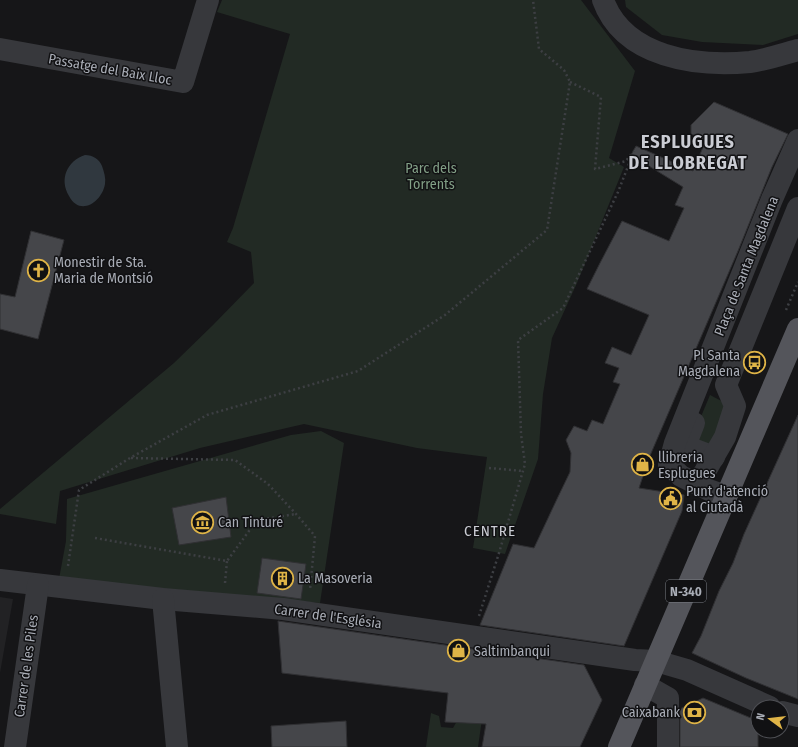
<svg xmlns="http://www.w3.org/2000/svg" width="798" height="747" font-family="'Fira Sans Condensed',sans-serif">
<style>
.built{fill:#222224}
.green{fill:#222a24}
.water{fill:#30383f}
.building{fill:#45464a;stroke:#303033}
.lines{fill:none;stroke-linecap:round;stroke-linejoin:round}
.path{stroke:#3d3f43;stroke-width:2.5;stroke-dasharray:2 3;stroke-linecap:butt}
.minor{stroke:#37383c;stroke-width:22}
.major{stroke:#54555b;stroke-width:22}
.labels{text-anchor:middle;stroke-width:3;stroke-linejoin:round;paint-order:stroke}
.shield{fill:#111113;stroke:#7b7e85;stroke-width:1}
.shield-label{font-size:13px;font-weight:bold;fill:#a9adb6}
.street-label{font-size:14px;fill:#a9adb6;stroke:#111113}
.park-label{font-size:14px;fill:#829f86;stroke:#111113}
.poi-label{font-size:14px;fill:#a9adb6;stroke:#111113;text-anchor:start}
.neighbourhood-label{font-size:15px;letter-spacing:1px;fill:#caccd3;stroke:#111113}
.district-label{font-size:18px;font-weight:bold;letter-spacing:1px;fill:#caccd3;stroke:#111113}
</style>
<rect width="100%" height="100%" fill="#161618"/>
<path class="built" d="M0 597 13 599 0 673Z"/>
<g class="green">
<path d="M222 0H581L635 71 609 158 624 167 577 283 552 338 543 394 538 459 505 554 473 548 487 457 417 448 304 424 200 448 60 491 56 524 0 514V509L174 363 213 325 254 283 251 252 227 242 233 228 290 34 217 12Z"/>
<path d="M625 0H798V34L763 45 702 42 662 35 626 7Z"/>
<path d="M710 395 731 406 711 452 690 443Z"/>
<path d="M321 431 344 443 320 603 59 579 66 541 67 499 291 435Z"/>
<path d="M431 713 439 716 441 727 453 728 461 714 482 719 478 747H426Z"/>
</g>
<path class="water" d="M85 155C93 155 99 159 102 166 104 172 106 178 105 184 102 202 80 217 69 196 59 179 67 161 85 155Z"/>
<g class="building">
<path d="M714 102 788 134 772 167 738 251 649 458 639 488 684 495 682 511 624 646 480 625 513 544 534 548 557 499 570 472 571 453 566 440 574 426 587 431 592 420 603 424 620 384 613 382 619 368 605 363 612 347 631 355 649 315 587 289 600 263 622 221 669 241 684 208 675 205 683 187 631 155 636 146 693 171 706 140 691 134V125Z"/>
<path d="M31 231 64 240 38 339 0 329V294L15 297Z"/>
<path d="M798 415V699L746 678 692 653 701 636 719 591 733 563 744 534Z"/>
<path d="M226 497 231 537 179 545 172 508Z"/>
<path d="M262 558 306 564 301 599 257 593Z"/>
<path d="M278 621 584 665 602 700 580 747H482L486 724 445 722 448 693 282 673Z"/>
<path d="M703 698 758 721V747H680V709Z"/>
<path d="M346 721 347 747H272L271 726Z"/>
</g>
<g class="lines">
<g class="path">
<path d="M570 82 601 97 595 169 626 161 632 153"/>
<path d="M786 310 798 282"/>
<path d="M131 458 235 460 268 484 296 514 315 536 310 590"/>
<path d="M489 468 523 471"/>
<path d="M95 538 227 561 257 520 296 514"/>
<path d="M68 566 79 490 130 458 207 415 358 371 445 315 547 230 570 82 564 70 539 49 533 0"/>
<path d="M225 583 227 561"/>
<path d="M479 616 499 553 525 464 521 434 518 340 563 308 618 192 634 151"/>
</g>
<g class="minor">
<path d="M603 0C624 58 697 67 750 62 766 60 783 54 798 50"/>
<path d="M0 49 183 82 208 0"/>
<path d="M694 423 685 446 714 457"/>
<path d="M703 475 725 437 735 406 726 385 798 208"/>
<path d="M726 496 709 490 681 476 669 465 675 443 772 199 798 140"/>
<path d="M0 580 163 599 283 609 635 660 656 661 687 670 770 707"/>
<path d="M163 599 177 747"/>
<path d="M645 685 668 698V747"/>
<path d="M782 712 798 716"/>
<path d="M15 747 38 585"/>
</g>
<path class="major" d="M619 747 798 329"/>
</g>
<defs>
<symbol id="church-ring" viewBox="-11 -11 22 22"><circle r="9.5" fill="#111113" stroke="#dfb447" stroke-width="1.5"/><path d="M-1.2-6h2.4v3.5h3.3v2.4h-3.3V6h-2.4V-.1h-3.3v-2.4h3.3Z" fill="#dfb447"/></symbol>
<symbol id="bus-ring" viewBox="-11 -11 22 22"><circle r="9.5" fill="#111113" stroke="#dfb447" stroke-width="1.5"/><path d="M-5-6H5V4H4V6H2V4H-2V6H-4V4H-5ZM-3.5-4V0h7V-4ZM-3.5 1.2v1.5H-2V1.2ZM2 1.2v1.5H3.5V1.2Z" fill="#dfb447"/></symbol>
<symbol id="shop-ring" viewBox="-11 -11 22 22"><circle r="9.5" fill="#111113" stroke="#dfb447" stroke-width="1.5"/><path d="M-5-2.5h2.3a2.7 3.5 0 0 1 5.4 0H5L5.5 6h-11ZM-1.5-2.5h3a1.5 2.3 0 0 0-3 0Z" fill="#dfb447"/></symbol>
<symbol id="civic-ring" viewBox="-11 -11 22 22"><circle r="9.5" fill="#111113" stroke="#dfb447" stroke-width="1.5"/><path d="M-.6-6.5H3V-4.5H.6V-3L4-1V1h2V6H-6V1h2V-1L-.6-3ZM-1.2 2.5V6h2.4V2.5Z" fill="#dfb447"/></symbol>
<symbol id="museum-ring" viewBox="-11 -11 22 22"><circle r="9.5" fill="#111113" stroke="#dfb447" stroke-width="1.5"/><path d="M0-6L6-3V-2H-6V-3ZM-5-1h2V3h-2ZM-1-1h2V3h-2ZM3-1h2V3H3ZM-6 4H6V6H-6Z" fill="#dfb447"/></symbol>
<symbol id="building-ring" viewBox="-11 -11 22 22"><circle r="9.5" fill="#111113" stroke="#dfb447" stroke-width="1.5"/><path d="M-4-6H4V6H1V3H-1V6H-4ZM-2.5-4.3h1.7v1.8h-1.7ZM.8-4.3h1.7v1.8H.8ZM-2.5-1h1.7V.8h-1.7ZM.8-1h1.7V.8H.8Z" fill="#dfb447"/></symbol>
<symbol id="bank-ring" viewBox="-11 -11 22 22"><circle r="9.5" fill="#111113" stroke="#dfb447" stroke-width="1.5"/><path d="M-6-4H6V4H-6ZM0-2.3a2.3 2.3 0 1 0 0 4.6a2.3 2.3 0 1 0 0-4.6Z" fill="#dfb447"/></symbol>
</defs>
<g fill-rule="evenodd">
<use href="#church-ring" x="26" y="258" width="25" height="25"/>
<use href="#bus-ring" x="742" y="350" width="25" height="25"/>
<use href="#shop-ring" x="630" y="452" width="25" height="25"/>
<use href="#civic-ring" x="658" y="486" width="25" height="25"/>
<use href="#museum-ring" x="190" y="510" width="25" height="25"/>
<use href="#building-ring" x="270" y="566" width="25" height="25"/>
<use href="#shop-ring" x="446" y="638" width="25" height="25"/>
<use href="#bank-ring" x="682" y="700" width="25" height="25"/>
</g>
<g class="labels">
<rect class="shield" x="666" y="580" width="40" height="22" rx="3"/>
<g class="shield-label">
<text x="686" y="596">N-340</text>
</g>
<g class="street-label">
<text transform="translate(110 69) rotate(10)" y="5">Passatge del Baix Lloc</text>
<text transform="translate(746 266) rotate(-68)" y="5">Plaça de Santa Magdalena</text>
<text transform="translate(328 616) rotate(8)" y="5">Carrer de l'Església</text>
<text transform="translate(26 666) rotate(-82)" y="5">Carrer de les Piles</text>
</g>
<g class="park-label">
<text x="431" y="173">Parc dels<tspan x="431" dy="16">Torrents</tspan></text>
</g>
<g class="poi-label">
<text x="54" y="267">Monestir de Sta.<tspan x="54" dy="16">Maria de Montsió</tspan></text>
<text x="740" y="360" text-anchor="end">Pl Santa<tspan x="740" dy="16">Magdalena</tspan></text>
<text x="658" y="462">llibreria<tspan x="658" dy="16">Esplugues</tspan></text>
<text x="686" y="496">Punt d'atenció<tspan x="686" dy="16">al Ciutadà</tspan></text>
<text x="218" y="527">Can Tinturé</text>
<text x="298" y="583">La Masoveria</text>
<text x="474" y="656">Saltimbanqui</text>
<text x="680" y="717" text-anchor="end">Caixabank</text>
</g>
<g class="neighbourhood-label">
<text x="490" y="536">CENTRE</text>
</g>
<g class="district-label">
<text x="688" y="148">ESPLUGUES<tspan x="688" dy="21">DE LLOBREGAT</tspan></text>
</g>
</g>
<g transform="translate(770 719) rotate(285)"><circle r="19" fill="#111113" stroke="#4e4f54"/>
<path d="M0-3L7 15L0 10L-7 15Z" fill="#dfb447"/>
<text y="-6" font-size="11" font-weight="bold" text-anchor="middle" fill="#a9adb6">N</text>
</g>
</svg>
